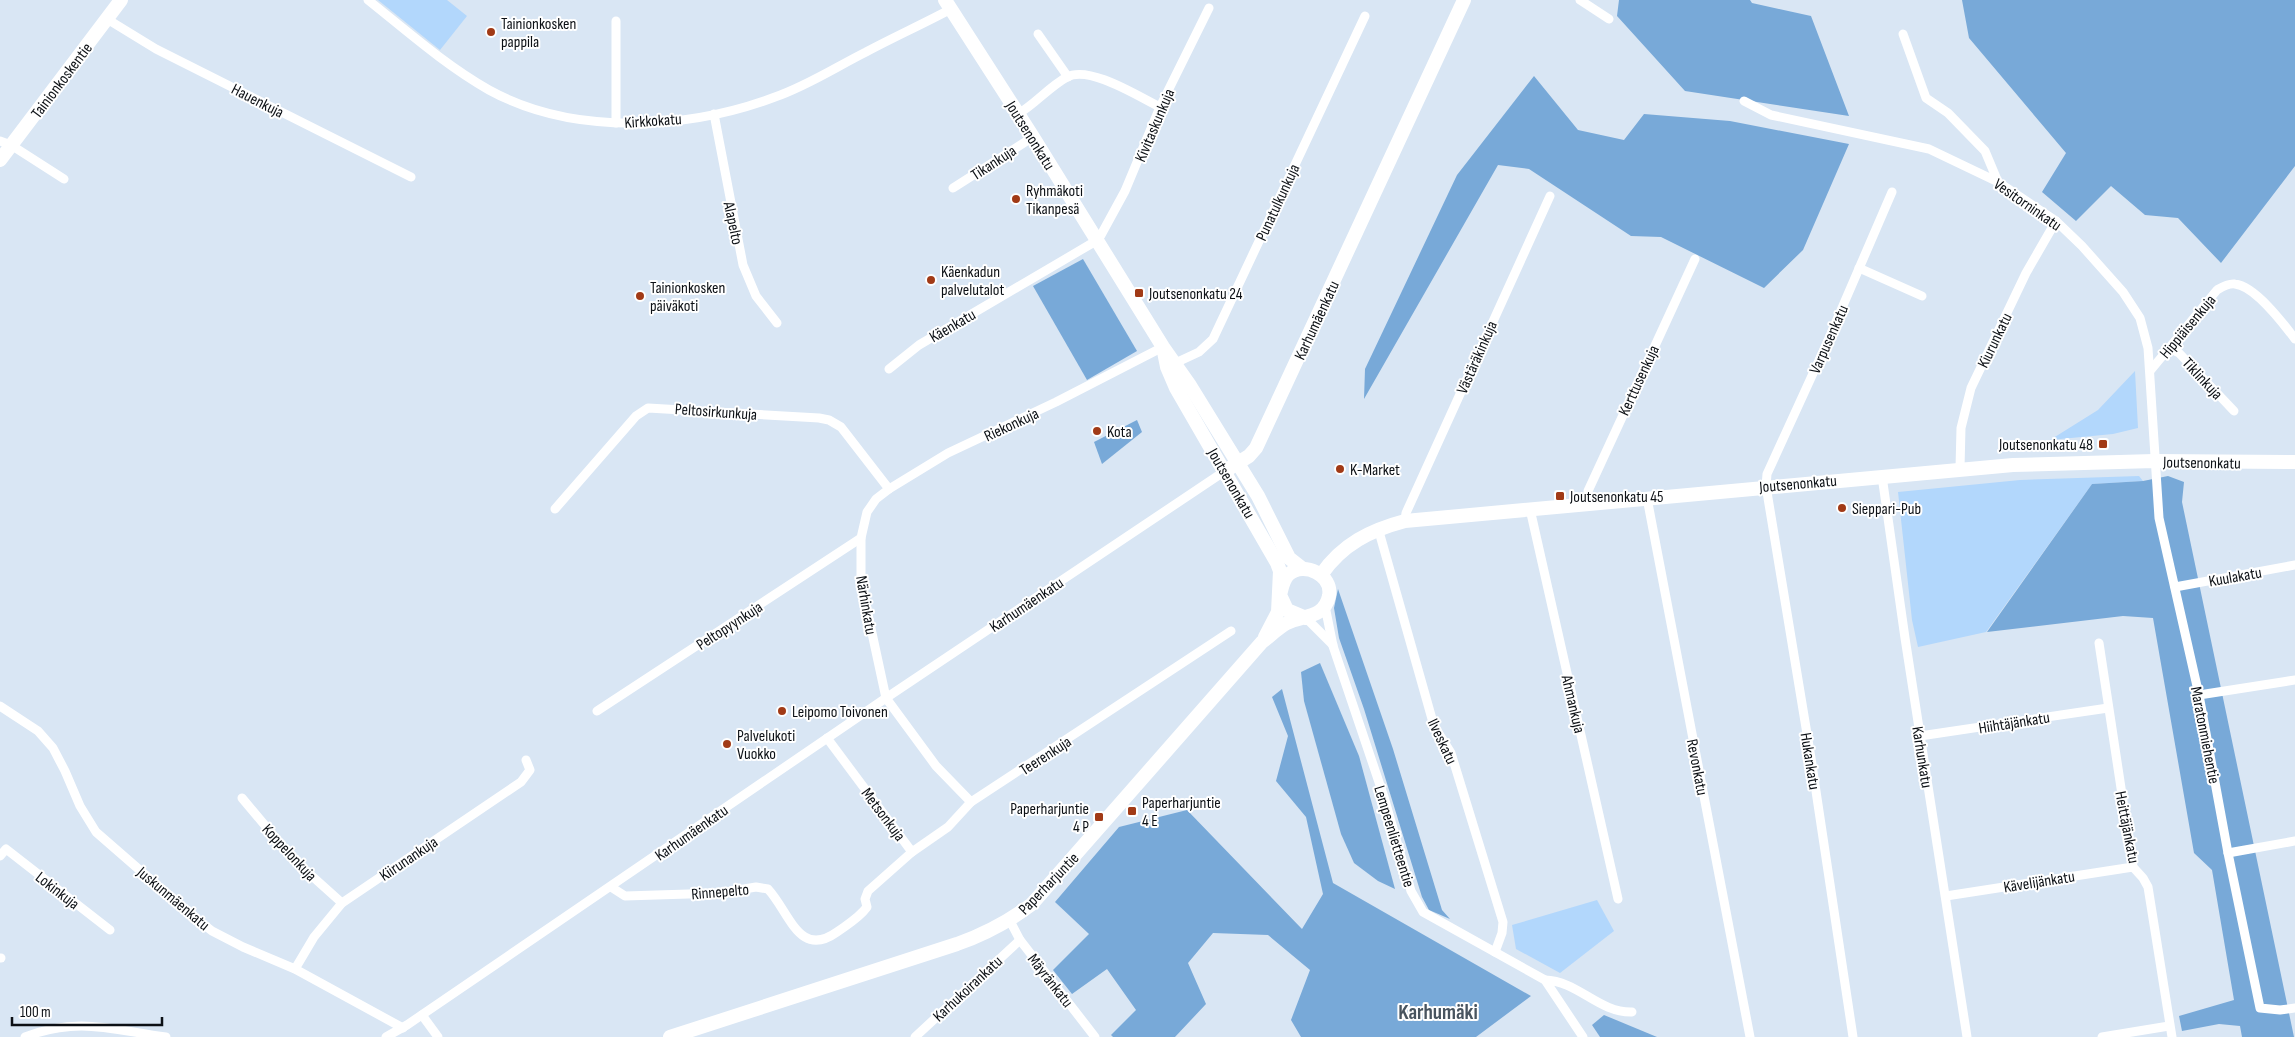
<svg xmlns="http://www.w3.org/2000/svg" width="2295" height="1037" font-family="'Sofia Sans Condensed',sans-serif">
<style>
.green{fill:#b2d7fc}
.forest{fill:#78a9d8}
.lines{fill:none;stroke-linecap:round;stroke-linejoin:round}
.street{stroke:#fff;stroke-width:9}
.secondary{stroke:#fff;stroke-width:14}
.poi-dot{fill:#a13a16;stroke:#fff;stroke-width:2}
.labels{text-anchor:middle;stroke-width:4;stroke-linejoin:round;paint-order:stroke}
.poi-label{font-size:16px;fill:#0c1015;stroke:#fff;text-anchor:start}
.street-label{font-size:16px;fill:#0c1015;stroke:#fff}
.district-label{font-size:21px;font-weight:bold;fill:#48545f;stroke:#fff}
</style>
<rect width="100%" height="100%" fill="#d9e6f4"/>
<g class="green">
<path d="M378 0H447L467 16 440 50Z"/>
<path d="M2135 371 2138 428 2113 434 2050 440 2098 410Z"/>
<path d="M2139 476 2143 481 2092 484 1986 632 1918 647 1912 620 1898 492 2020 480Z"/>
<path d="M1597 900 1614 931 1560 973 1516 949 1512 925Z"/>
</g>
<g class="forest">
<path d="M1619 0H1750L1752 3 1811 16 1849 116 1685 91 1617 16Z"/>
<path d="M1962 0H2295V166L2221 263 2178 218 2145 215 2111 186 2076 221 2042 192 2066 153 1969 38Z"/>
<path d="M1534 76 1578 130 1624 140 1644 114 1730 121 1849 144 1803 250 1764 288 1661 237 1631 236 1529 169 1498 165 1364 399 1365 369 1457 175Z"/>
<path d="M1083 259 1137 351 1087 380 1033 286Z"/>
<path d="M1137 420 1142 432 1102 464 1094 442Z"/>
<path d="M2168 476 2184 482 2182 502 2294 1037H2242L2240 1026 2219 1024 2182 1031 2179 1016 2234 1000 2212 870 2194 853 2153 618 2123 616 1987 632 2092 484 2143 481Z"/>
<path d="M1338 589 1393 749 1442 910 1450 919 1429 910 1422 897 1364 709 1339 638 1334 608Z"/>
<path d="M1320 663 1359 756 1395 889 1378 881 1354 863 1341 834 1304 701 1301 672Z"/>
<path d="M1282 689 1333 883 1531 996 1476 1037H1301L1291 1020 1310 970 1268 935 1213 933 1188 963 1206 1004 1175 1037H1113L1111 1035 1136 1010 1107 969 1072 994 1053 970 1089 934 1055 902 1119 827 1187 810 1302 929 1323 894 1306 817 1276 781 1288 736 1272 697Z"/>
<path d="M1604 1015 1657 1037H1600L1592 1025Z"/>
</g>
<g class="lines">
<g class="street">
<path d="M368 0C407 31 445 65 489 90 573 136 687 130 775 97 807 86 836 67 866 52 894 37 923 24 951 9"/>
<path d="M1580 0 1609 19"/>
<path d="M107 19 156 49 411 177"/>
<path d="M616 21V123"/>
<path d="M1038 34 1068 77"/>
<path d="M1903 34 1926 98 1948 113 1985 151 1998 182"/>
<path d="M1744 101 1771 115 1929 149 1998 182 2056 221 2082 246 2123 292 2140 318 2148 348 2159 518 2199 695 2228 853 2260 1008 2280 1010 2295 1008"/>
<path d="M714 114 743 265 756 296 777 323"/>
<path d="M1018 114C1035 104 1049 87 1067 77 1090 65 1139 97 1160 107"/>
<path d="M0 141 11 145 64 179"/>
<path d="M953 188 1033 137"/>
<path d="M1859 268 1922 296"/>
<path d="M1163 347 1056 402 948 453 889 489 876 499 867 512 861 538V582L886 698 936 766 971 802 1231 631"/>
<path d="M2169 348 2179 353 2234 411"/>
<path d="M1171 365 1199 352 1213 339 1365 16"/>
<path d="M889 369 919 345 1096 241 1101 235 1125 191 1160 107 1209 8"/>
<path d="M2150 371 2217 290C2222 287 2228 283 2235 284 2255 286 2283 323 2295 339"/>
<path d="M1960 468 1961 428 1971 388 2026 273 2056 221"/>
<path d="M1882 476 1905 638 1967 1037"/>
<path d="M1647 498 1750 1037"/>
<path d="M1590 503 1588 491 1695 259"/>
<path d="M555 509 636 416 648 408 819 418 829 420 841 427 889 489"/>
<path d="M1530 509 1618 899"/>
<path d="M1405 521 1406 513 1550 196"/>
<path d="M1378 528 1434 726 1451 753 1503 922 1502 933 1495 952"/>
<path d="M2175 587 2295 565"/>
<path d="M1325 606 1333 646 1384 797 1411 891 1423 912 1545 980 1583 1037"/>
<path d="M1306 618 1333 645"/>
<path d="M2099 643 2133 867 2143 878 2148 887 2172 1037"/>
<path d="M2199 695 2295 680"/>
<path d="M0 706 38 731 53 748 65 771 80 806 96 832 189 913 212 931 243 947 295 969 403 1028"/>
<path d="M597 711 861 538"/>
<path d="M1920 736 2108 708"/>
<path d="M827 738 912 852 948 827 971 802"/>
<path d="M242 798 293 859 342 903"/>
<path d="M2228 853 2295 841"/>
<path d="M0 856 6 849 110 930"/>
<path d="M611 887 625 896 720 893 756 887 768 889C790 913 799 959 837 932 848 924 859 918 867 907L865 899 868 891 912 852"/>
<path d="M1946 896 2133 867"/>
<path d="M1010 921 1020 940 1095 1037"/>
<path d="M0 958H1"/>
<path d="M295 969 314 937 342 903 521 782 530 770 526 760"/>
<path d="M1545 980C1578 981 1599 1013 1632 1012"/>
<path d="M422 1015 438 1037"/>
<path d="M25 1037C78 1016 113 1030 166 1037"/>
<path d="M386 1037 407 1025 886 698 1225 471"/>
<path d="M915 1037 1020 940"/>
<path d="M1853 1037 1811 758 1766 486 1767 474 1826 345 1892 192"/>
<path d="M2102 1037 2169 1026"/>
</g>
<g class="secondary">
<path d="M945 0 1033 137 1163 347 1189 384 1258 496 1289 558 1303 569"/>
<path d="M0 160 121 0"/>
<path d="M1164 352 1167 367 1176 388 1277 563 1280 571 1278 612 1265 637"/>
<path d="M1225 471 1249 456 1256 448 1464 0"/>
<path d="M1321 575C1342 544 1371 530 1405 521L2013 465 2154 461 2295 462"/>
<path d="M670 1037 957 944C985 934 1008 922 1032 904L1262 642C1270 636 1278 628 1287 623 1303 615 1324 619 1329 596 1333 575 1304 561 1289 574 1283 579 1282 588 1280 595L1287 610 1306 618"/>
</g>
</g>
<g class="poi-dot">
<circle cx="491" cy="32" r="5"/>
<circle cx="1016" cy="199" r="5"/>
<circle cx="931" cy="280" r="5"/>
<rect x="1134" y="288" width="10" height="10" rx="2.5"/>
<circle cx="640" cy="296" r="5"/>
<circle cx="1097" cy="431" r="5"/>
<rect x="2098" y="439" width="10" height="10" rx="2.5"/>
<circle cx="1340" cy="469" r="5"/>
<rect x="1555" y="491" width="10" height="10" rx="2.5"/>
<circle cx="1842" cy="508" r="5"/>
<circle cx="782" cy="711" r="5"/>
<circle cx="727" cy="744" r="5"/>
<rect x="1127" y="806" width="10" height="10" rx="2.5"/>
<rect x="1094" y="812" width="10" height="10" rx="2.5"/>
</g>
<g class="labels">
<g class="poi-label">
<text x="501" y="29">Tainionkosken<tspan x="501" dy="18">pappila</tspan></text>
<text x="1026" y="196">Ryhmäkoti<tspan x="1026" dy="18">Tikanpesä</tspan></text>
<text x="941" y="277">Käenkadun<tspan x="941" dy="18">palvelutalot</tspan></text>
<text x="650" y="293">Tainionkosken<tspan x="650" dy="18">päiväkoti</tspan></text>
<text x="1149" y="299">Joutsenonkatu 24</text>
<text x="1107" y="437">Kota</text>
<text x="2093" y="450" text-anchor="end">Joutsenonkatu 48</text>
<text x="1350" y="475">K-Market</text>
<text x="1570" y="502">Joutsenonkatu 45</text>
<text x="1852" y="514">Sieppari-Pub</text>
<text x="792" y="717">Leipomo Toivonen</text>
<text x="737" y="741">Palvelukoti<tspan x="737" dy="18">Vuokko</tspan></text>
<text x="1142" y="808">Paperharjuntie<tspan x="1142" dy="18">4 E</tspan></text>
<text x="1089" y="814" text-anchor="end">Paperharjuntie<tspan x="1089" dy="18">4 P</tspan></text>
</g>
<g class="street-label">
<text transform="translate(61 80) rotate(-53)" y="6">Tainionkoskentie</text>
<text transform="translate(258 100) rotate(27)" y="6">Hauenkuja</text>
<text transform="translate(653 120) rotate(-4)" y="6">Kirkkokatu</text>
<text transform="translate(1154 125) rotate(-67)" y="6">Kivitaskunkuja</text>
<text transform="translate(1031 135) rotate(58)" y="6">Joutsenonkatu</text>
<text transform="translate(993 162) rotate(-33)" y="6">Tikankuja</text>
<text transform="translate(1277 202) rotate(-65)" y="6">Punatulkunkuja</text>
<text transform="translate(2028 204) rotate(35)" y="6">Vesitorninkatu</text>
<text transform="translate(734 223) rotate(78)" y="6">Alapelto</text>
<text transform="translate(1316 320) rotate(-65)" y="6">Karhumäenkatu</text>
<text transform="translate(952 325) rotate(-30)" y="6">Käenkatu</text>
<text transform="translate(2187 326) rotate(-50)" y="6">Hippiäisenkuja</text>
<text transform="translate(1828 339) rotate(-66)" y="6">Varpusenkatu</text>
<text transform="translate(1994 340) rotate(-64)" y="6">Kiurunkatu</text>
<text transform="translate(1476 357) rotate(-66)" y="6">Västäräkinkuja</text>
<text transform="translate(2203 378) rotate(47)" y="6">Tiklinkuja</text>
<text transform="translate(1638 380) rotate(-65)" y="6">Kerttusenkuja</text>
<text transform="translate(716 411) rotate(4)" y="6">Peltosirkunkuja</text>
<text transform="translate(1011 424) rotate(-25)" y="6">Riekonkuja</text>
<text transform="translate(2202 462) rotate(1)" y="6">Joutsenonkatu</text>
<text transform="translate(1232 483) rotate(60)" y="6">Joutsenonkatu</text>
<text transform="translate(1798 483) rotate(-5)" y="6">Joutsenonkatu</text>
<text transform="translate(2235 576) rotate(-10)" y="6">Kuulakatu</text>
<text transform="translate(1026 604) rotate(-34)" y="6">Karhumäenkatu</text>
<text transform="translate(867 605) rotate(80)" y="6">Närhinkatu</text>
<text transform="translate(729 625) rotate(-33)" y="6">Peltopyynkuja</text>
<text transform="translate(1574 704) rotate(77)" y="6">Ahmankuja</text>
<text transform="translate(2014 722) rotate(-9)" y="6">Hiihtäjänkatu</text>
<text transform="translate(2206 735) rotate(79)" y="6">Maratonmiehentie</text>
<text transform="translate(1443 741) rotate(65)" y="6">Ilveskatu</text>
<text transform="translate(1045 755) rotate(-33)" y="6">Teerenkuja</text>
<text transform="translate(1923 757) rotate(81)" y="6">Karhunkatu</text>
<text transform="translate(1811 761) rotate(81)" y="6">Hukankatu</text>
<text transform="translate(1698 767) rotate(79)" y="6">Revonkatu</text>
<text transform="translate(884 814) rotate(53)" y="6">Metsonkuja</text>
<text transform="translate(2128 827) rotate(79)" y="6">Heittäjänkatu</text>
<text transform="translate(691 832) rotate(-35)" y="6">Karhumäenkatu</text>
<text transform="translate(1395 836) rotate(73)" y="6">Lempeenlietteentie</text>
<text transform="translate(290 852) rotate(47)" y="6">Koppelonkuja</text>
<text transform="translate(408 858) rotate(-34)" y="6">Kiirunankuja</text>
<text transform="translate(2039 881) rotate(-9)" y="6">Kävelijänkatu</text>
<text transform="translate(1048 883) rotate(-46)" y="6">Paperharjuntie</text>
<text transform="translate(58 890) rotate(38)" y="6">Lokinkuja</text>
<text transform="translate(720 891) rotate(-5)" y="6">Rinnepelto</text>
<text transform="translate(174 898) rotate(40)" y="6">Juskunmäenkatu</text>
<text transform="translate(1051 980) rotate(52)" y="6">Mäyränkatu</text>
<text transform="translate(967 988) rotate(-43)" y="6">Karhukoirankatu</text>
</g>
<g class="district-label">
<text x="1438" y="1019">Karhumäki</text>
</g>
</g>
<path d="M12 1017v8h150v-8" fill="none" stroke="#0c1015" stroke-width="2.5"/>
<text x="20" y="1017" font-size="15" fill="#0c1015" stroke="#ffffff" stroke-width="4" paint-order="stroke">100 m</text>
</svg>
